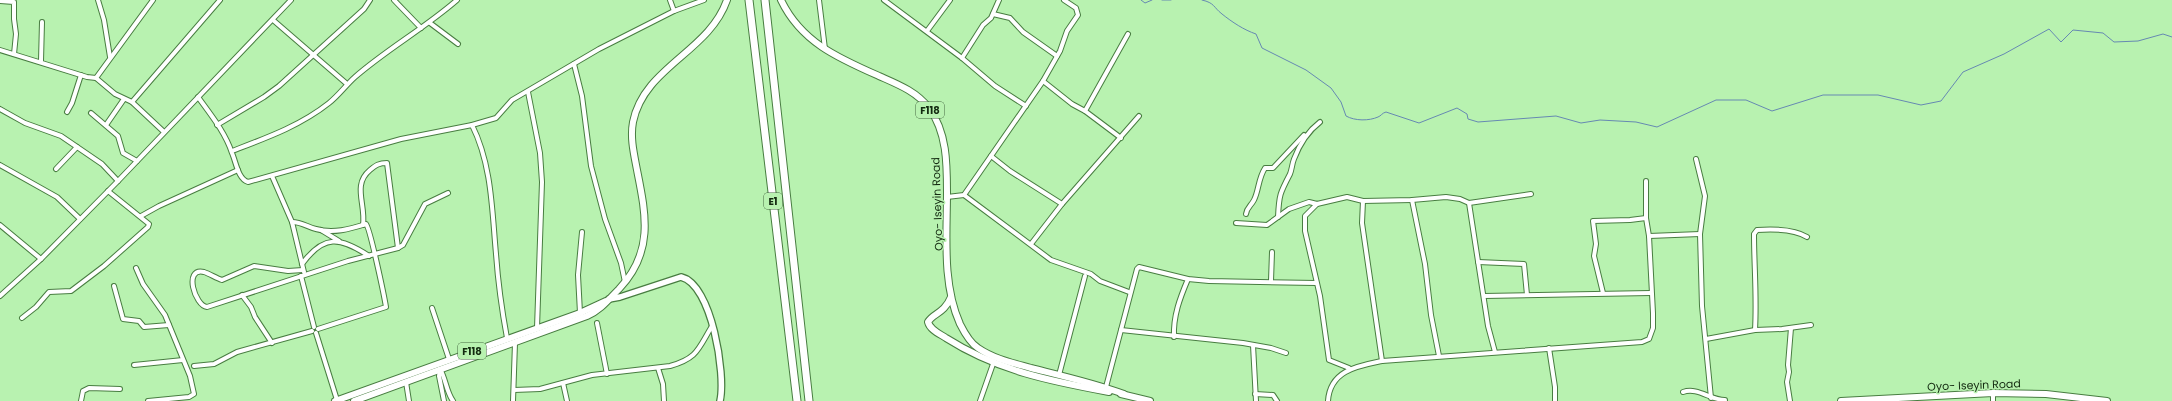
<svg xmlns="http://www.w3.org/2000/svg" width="2172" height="401" font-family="Poppins,sans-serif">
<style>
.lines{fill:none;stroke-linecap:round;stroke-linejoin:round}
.stream{stroke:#6689b2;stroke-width:1}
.street-casing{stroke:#487d41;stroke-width:6}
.secondary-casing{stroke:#487d41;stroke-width:8}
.primary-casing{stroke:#487d41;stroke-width:8}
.highway-casing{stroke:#487d41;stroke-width:9}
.street{stroke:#fff;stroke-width:4}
.secondary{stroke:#fff;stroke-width:5.5}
.primary{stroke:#fff;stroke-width:6}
.highway{stroke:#fff;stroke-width:7}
.labels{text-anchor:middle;stroke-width:3;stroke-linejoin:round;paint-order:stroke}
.shield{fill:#b8f2b0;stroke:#446640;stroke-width:1}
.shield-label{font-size:10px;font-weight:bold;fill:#132a10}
.street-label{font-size:11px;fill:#132a10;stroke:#b8f2b0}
</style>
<rect width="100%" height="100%" fill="#b8f2b0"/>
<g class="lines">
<g class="stream">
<path d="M1141 0 1145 3 1152 0"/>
<path d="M1162 0H1171"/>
<path d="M1202 0C1215 3 1213 7 1222 14 1232 22 1244 30 1256 34L1262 48 1306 70 1331 88 1341 102 1346 116C1355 121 1369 121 1378 117 1381 116 1382 113 1386 112L1419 123 1457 108 1467 114 1468 119 1478 122 1556 116 1581 123 1600 120 1636 122 1657 127 1716 100H1746L1772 111 1823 95H1878L1921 105 1941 101 1963 72 2004 54 2049 29 2061 42 2073 30 2103 33 2114 42 2138 41 2163 34 2172 37"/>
</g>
<defs>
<g id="street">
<path d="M98 0 104 20 110 57"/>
<path d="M394 0 421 28"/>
<path d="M670 0 674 11"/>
<path d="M819 0 825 49"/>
<path d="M884 0 962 58 995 86 1026 106"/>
<path d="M0 1 14 2V19L16 34 14 54"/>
<path d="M993 14 1010 18 1023 32 1057 56"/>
<path d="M273 20 347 84"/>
<path d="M430 23 458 44"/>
<path d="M927 31 950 0"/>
<path d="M0 50 87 77 96 78 115 94 132 102 164 132"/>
<path d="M962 58 983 25 991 18 999 0"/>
<path d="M41 61 42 22"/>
<path d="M574 64 582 96 591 166 605 219 621 263 625 282"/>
<path d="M96 78 153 0"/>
<path d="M1043 81 1072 104 1085 111 1121 138"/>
<path d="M528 92 540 153 542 182 537 328"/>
<path d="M198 97C211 115 225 132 232 153 236 162 238 179 248 182L401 139 472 125C492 165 492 211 496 254 498 282 502 311 507 338"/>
<path d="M132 102 220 0"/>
<path d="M0 109 25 123 61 136 102 164 118 181"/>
<path d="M1085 111 1128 34"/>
<path d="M67 112 72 103 81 75"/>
<path d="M91 113 118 136 123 153 137 161"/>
<path d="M106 125 124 99"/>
<path d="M217 125 264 97 279 86 364 9 370 0"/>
<path d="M472 125 496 118 512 100 599 49 674 11 704 0"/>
<path d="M232 151C266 138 300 126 329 103 339 95 346 85 355 77 387 49 425 28 457 0"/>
<path d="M991 156 1010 171 1062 204"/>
<path d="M1696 159 1705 196 1700 234 1702 306 1711 398"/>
<path d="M0 165 57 197 80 219"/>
<path d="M56 169 77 147"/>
<path d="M272 176 292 222 304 272"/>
<path d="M964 195 1051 260 1091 274 1100 281 1129 292"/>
<path d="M947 197 964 195 1043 81 1060 51 1067 31 1078 15 1076 8 1064 0"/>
<path d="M1412 200 1425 264 1431 315 1439 356"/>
<path d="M1363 201 1362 223 1382 361"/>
<path d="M1469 203 1488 326 1495 352"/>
<path d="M1317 204 1305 216V231L1320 296 1329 360 1349 368"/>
<path d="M1246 214C1247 207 1251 206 1254 200 1259 190 1258 179 1265 168H1273L1304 135"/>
<path d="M141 216 159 206 238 170"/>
<path d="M1278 217C1279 195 1280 193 1290 174 1292 169 1292 164 1294 159 1300 143 1307 132 1320 122"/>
<path d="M292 222C302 222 307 227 316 229 333 234 350 229 366 224 370 228 384 295 386 307L318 329"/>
<path d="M1236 223 1267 225 1289 209 1309 202 1317 204 1347 197 1363 201 1412 200 1446 197 1460 199 1469 203 1531 194"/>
<path d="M0 225 41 259"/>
<path d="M363 225C366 204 352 185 370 170 376 165 379 163 387 163L398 248"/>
<path d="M321 230 339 241"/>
<path d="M1649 236 1700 234"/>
<path d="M1031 244 1062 204 1139 116"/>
<path d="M1478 262 1524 264 1527 295"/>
<path d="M302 264C324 234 340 237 369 256"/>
<path d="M136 268 143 284 165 315 190 376 194 394 189 397 148 401"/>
<path d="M303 270 288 271 254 266 222 280C216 278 210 274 204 272 183 267 195 306 207 307L348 261 398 248 403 245 425 204 448 193"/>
<path d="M301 276 314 327"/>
<path d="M1271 281 1272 252"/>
<path d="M114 286 123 319 139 321 144 327 169 325"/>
<path d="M1603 293 1594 256 1596 244 1593 221 1630 220 1646 218"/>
<path d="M242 295 251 307 255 317 272 343"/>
<path d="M0 296 41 259 118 181 291 0"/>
<path d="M1484 296 1651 293"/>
<path d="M432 308 449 359"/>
<path d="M580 313 578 275 582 232"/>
<path d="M22 318 36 307 49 292 71 291 104 266 148 227 149 224 108 191"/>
<path d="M597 323 607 374"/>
<path d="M1121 330 1243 343 1271 348 1286 353"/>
<path d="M1755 330C1757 297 1754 266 1754 234L1757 230C1772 229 1794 229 1807 237"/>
<path d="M316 333 337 400"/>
<path d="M1174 337C1173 316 1180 298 1188 279"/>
<path d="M1706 339 1755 330 1782 329 1811 325"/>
<path d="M1253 345 1256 401"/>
<path d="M1549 348 1555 387V401"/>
<path d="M134 365 183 360"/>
<path d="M194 366 214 364 237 352 312 331"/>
<path d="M658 368 663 384 664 401"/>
<path d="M440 369C446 379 446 391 453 401"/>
<path d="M440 369 439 376 444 401"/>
<path d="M1059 375 1085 276"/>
<path d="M406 382 409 401"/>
<path d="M563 383 567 401"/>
<path d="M1106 387 1137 269 1139 267 1188 279 1209 281 1316 283"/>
<path d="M514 390 540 389 592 375 670 366C698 358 698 349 712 326"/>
<path d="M1683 392C1698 387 1710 400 1725 400"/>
<path d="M1255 394 1273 395 1277 401"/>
<path d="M81 401 83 391 89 388 120 389"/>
<path d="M513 401 515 343"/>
<path d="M980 401 993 364"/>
<path d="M1328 401C1330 370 1358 366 1382 361L1642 342 1649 339 1653 328V313L1649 236 1646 218V181"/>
<path d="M1790 401 1787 382 1789 372 1788 365 1791 328"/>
<path d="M1993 401V393"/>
</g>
<path id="secondary" d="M609 299 620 297 681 277C712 284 726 375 720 401"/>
<g id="primary">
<path d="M781 0C801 42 838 58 879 76 897 84 916 91 929 108 947 132 947 164 947 192 947 235 942 284 960 324 964 332 970 343 978 348 994 359 1013 363 1031 368 1063 376 1094 383 1124 394"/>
<path d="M951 297C944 314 933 313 928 322 930 330 940 334 946 338 998 371 1050 381 1109 392"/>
<path d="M1121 394 1150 401"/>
<path d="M335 401 580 313 606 301"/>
<path d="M354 401 587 316C601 310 609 299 619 289 654 252 646 215 637 170 634 154 630 138 633 122 644 67 709 52 727 0"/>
<path d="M1841 401 1993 393 2046 394 2107 401"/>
</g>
<g id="highway">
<path d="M749 0 797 401"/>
<path d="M765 0 809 401"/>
</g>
</defs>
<use href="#street" class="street-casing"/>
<use href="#secondary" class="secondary-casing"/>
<use href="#primary" class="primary-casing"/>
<use href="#highway" class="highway-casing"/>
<use href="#street" class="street"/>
<use href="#secondary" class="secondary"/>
<use href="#primary" class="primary"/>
<use href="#highway" class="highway"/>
</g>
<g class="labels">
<g class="shield">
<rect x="916" y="102" width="28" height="16" rx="3"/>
<rect x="764" y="193" width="18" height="16" rx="3"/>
<rect x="458" y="343" width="28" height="16" rx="3"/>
</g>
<g class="shield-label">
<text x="930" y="114">F118</text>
<text x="773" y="205">E1</text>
<text x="472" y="355">F118</text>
</g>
<g class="street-label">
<text transform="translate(937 204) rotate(-92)" y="4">Oyo- Iseyin Road</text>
<text transform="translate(1974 385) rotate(-2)" y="4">Oyo- Iseyin Road</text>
</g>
</g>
</svg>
